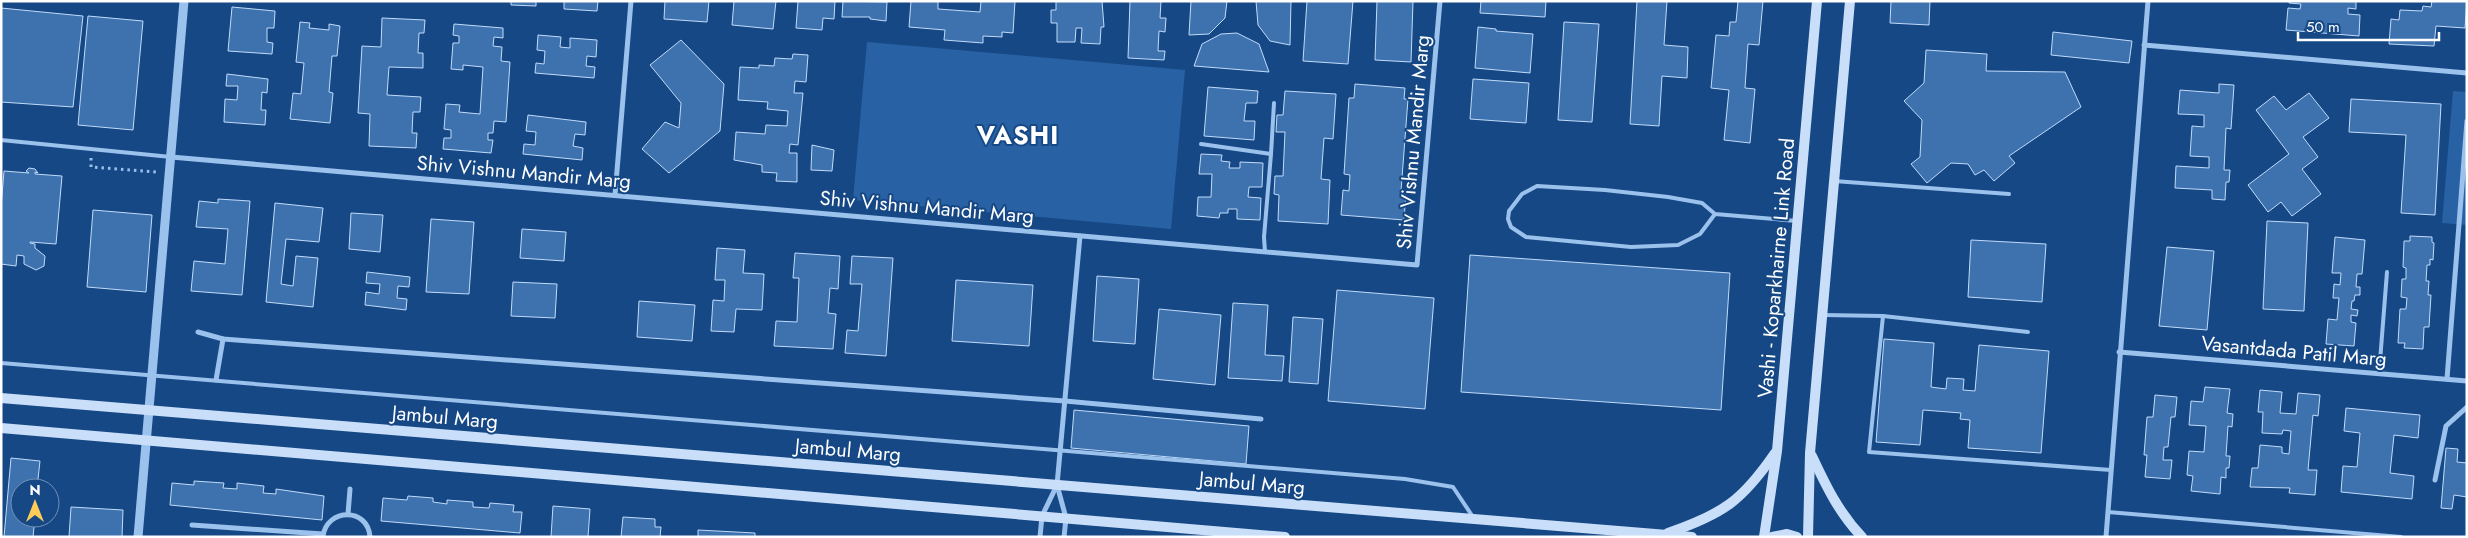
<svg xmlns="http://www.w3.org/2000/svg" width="2468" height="538" font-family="Jost,sans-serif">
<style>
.green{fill:#2962a4}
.building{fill:#3e72af;stroke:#c1dbfa}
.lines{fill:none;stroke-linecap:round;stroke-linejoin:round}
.path{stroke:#9bc1ed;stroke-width:3;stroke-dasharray:2.5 4;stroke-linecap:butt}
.service{stroke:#9bc1ed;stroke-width:4}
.minor{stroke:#9bc1ed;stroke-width:5}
.tertiary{stroke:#9bc1ed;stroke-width:9}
.secondary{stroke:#c8def9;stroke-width:10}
.labels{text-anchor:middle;stroke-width:4;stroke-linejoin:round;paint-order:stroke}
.street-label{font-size:20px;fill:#fff;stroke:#164885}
.district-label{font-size:25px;font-weight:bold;letter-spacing:1px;fill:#fff;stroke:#164885}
</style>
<rect width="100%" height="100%" fill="#164885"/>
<g class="green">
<path d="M867 42 1185 70 1171 229 853 200Z"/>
<path d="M2453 91 2467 92V225L2442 223Z"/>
</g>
<g class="building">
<path d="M511 1H536V6L511 5Z"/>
<path d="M564 1H598L597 11 564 9Z"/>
<path d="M665 1H709L707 22 664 19Z"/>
<path d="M734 1H781H776L773 29 732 25Z"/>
<path d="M798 1H835L834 19 823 18 822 30 796 28Z"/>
<path d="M843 1 887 2 886 21 870 19V17H842Z"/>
<path d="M911 1H938V9L980 12 981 1H1015L1013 33 1002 32V37L983 36V43L944 40 945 30 909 27Z"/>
<path d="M1056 1H1102L1104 27H1101L1100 44 1081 43 1082 28H1076L1075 42H1057V23H1051V10H1056Z"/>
<path d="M1130 1H1161L1160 18H1166L1165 32 1159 31 1158 51H1165L1164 60 1128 58Z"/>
<path d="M1191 1H1227L1225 18 1209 34 1189 35Z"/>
<path d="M1256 1H1291L1290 45 1270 41 1258 25Z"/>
<path d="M1307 1H1353L1348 64 1303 61Z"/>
<path d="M1377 1H1413L1411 62 1375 60Z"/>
<path d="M1481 1H1546L1545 17 1480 13Z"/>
<path d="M1637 1H1667L1664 45 1688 47 1687 78 1662 76 1659 126 1630 124Z"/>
<path d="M1738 1H1763L1759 45 1748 44 1745 88 1755 89 1750 143 1724 140 1729 90 1711 88 1716 35 1729 36 1730 22H1736Z"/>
<path d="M1891 1H1930L1929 25 1890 23Z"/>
<path d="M2289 1H2356V9L2348 8V14L2360 15 2359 36 2286 30 2288 8 2300 9 2301 4 2289 3Z"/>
<path d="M2432 1H2467L2465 28 2436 26 2434 46 2389 44 2391 19 2399 20 2400 10 2422 11 2423 6 2431 7Z"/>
<path d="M232 7 275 11 274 28H267V42L273 43 272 54 228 51Z"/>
<path d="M1 8 83 16 73 107 1 102Z"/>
<path d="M88 16 143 21 133 130 78 125Z"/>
<path d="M382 18 425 20 424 33H419L418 53H423V68L389 67 387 95 421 97 420 112H413L412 133H417L416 148 369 146 370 114 358 113 362 46 381 47Z"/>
<path d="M300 22 310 23 309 28 329 30V24L340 26 337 56H332L329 92 333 93 330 123 290 119 293 93 301 94 304 63 296 62Z"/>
<path d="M1564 22 1599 24 1592 122 1558 120Z"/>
<path d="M454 24 503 28V38L494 37 493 46 502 47 501 61 510 62 506 122 494 121 493 133H488V140H493L491 153 443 149 444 138H451V130L444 129 446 104 460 105 459 112 480 114 483 67 463 65V70L451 69 453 43H459V36L453 35Z"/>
<path d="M1478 27 1496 29V31L1533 34 1530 73 1475 68Z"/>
<path d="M2053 32 2132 41 2129 63 2051 55Z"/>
<path d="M1237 33 1259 44 1269 72 1194 66 1202 44 1221 34Z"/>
<path d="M538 35 561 37 560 47 570 48V38L597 40 596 57 587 56 586 66 595 67 594 78 535 73 536 63 544 64 545 51 537 50Z"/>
<path d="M681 40 724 84 720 131 669 173 642 149 665 122 679 128 681 103 650 65Z"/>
<path d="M1926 50 1987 54 1986 71 2065 72 2081 107 2009 156 2015 163 1994 181 1984 170 1975 175 1968 164 1951 163 1927 183 1911 164 1920 157 1922 120 1904 101 1924 83Z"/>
<path d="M793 54 808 55 806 82 795 81 794 93H803L798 145 790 144 789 153H797V182L776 181 777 173 762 172V165L734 160 736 132 765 134 766 125 787 126 788 111 767 109 768 102 738 100 740 67 759 68V65L774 66 775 58 792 59Z"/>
<path d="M227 74 268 79 267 93 262 92 261 110H266L265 125 224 122 225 99 237 100 238 86H226Z"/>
<path d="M1473 79 1529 83 1526 123 1470 119Z"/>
<path d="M1355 84 1405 88 1404 99H1408L1401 191 1406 192 1404 220 1341 215 1343 190 1349 191 1350 175 1344 174 1349 98H1354Z"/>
<path d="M2219 84 2234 85 2231 129 2226 128 2224 170H2230L2229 182H2226L2225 200 2212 199V190L2175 188 2176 166 2209 168V157L2190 156 2192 126 2204 127V115L2178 114 2180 90 2219 93Z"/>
<path d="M1208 87 1258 91 1257 103H1246L1244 121H1255L1254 140 1204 136Z"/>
<path d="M1285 91 1336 94 1333 139 1324 138 1321 179 1330 180 1328 224 1278 221 1279 195 1274 194 1275 176H1283L1285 132H1276L1277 115H1283Z"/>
<path d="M2309 93 2329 118 2303 137 2318 157 2302 169 2321 194 2292 216 2281 202 2268 212 2248 185 2289 154 2256 110 2274 96 2286 110Z"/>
<path d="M2351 99 2441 104 2435 215 2401 213 2406 135 2349 132Z"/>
<path d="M528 115 586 122 585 135 575 134 573 146 583 148 582 160 523 154 524 144 535 145 536 132 526 131Z"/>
<path d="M812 145 834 150 832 171 811 170Z"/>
<path d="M1201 154 1222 155 1221 161 1230 162 1229 168H1240V162L1263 163 1262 187H1249L1248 197 1261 198 1260 220 1237 219V209H1228V213H1220L1219 218 1197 216 1198 197H1211L1212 174H1199Z"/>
<path d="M29 168 35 169 38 173 35 172V174L62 176 56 244 30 242V243L35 244V248L45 256 44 266 36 270 24 264V256L17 255 16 266 1 264V207L4 171 29 173 26 171Z"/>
<path d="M218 199 250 201 242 295 191 291 194 261 225 264 228 229 196 227 199 201 218 203Z"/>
<path d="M275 203 323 208 319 242 286 239 281 284 293 286 296 256 318 258 313 307 266 302Z"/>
<path d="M93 210 152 215 146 292 87 287Z"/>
<path d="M351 213 383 215 380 252 349 249Z"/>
<path d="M431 219 474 222 469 294 426 292Z"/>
<path d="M2267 221 2308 223 2304 311 2263 309Z"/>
<path d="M522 229 566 232 564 261 520 258Z"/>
<path d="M2410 236 2432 237V242L2434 243 2433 260 2430 259V265H2427L2426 281H2429L2428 295H2431L2429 327H2424L2423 349 2404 348 2405 343H2398L2400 309H2406L2407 298 2401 297 2402 279H2406V268L2403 267 2404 241H2410Z"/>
<path d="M2335 237 2365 240 2362 274H2357L2356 287H2360V295H2355L2354 301H2352L2351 309 2358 310 2357 316 2351 315V322L2356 323 2354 346 2326 344 2328 319 2337 320 2339 298H2333L2334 284 2340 285 2341 273H2332Z"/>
<path d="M1971 240 2046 244 2042 302 1968 297Z"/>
<path d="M2167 247 2214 251 2207 330 2159 326Z"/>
<path d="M717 248 745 250 743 273 764 274 762 310 736 309 734 332 711 331 713 300 724 301 725 280H715Z"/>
<path d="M795 253 840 256 838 289 830 288 828 313 836 314 833 349 774 346 776 321 797 322 799 278H793Z"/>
<path d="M1470 255 1730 273 1721 410 1461 392Z"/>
<path d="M852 256 893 258 886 356 845 353 847 330 858 331 862 284H850Z"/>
<path d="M367 272 410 277 409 287 398 286 397 298 407 299 406 310 365 305 366 292 379 294 380 284 366 283Z"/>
<path d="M1097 276 1139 279 1135 344 1093 341Z"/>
<path d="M956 280 1033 285 1029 346 952 341Z"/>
<path d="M513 282 557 284 555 318 511 316Z"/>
<path d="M1337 290 1434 298 1425 409 1328 401Z"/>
<path d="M639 301 695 305 692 341 637 337Z"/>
<path d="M1233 303 1268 305 1265 355 1284 356 1282 381 1228 378Z"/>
<path d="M1159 309 1221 315 1215 385 1153 379Z"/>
<path d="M1293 317 1323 319 1318 384 1289 382Z"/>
<path d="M1884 339 1934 343 1931 387 1946 389 1947 378 1964 379 1963 390 1975 391 1979 345 2049 351 2041 453 1968 448 1970 420 1960 419 1961 413 1923 410 1920 445 1876 442Z"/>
<path d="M2205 387 2230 389 2227 413 2233 414 2232 427 2228 426 2226 456H2230L2229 468H2226V478L2221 477 2220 494 2191 491 2193 476 2187 475 2189 451 2204 452 2206 426 2189 425 2191 401 2203 402Z"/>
<path d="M2260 390 2282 392 2280 413 2296 414 2298 393 2320 395 2318 416 2313 415 2308 470H2317L2315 495 2289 493 2290 488 2250 487 2252 468H2258L2260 445 2282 447V453L2289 454 2291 431 2283 430 2282 434 2262 433 2263 412H2258Z"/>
<path d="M2155 395 2177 397 2175 417H2171L2168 447H2164L2163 460H2172L2170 479 2145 477 2147 455H2144L2147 417H2153Z"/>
<path d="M2346 408 2420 415 2418 438 2394 435 2390 473 2414 476 2412 499 2341 492 2343 466 2357 467 2360 433 2344 431Z"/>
<path d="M1074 410 1249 426 1246 464 1071 448Z"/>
<path d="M2446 448 2458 449 2457 462 2467 463V497L2454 495 2452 509 2441 508Z"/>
<path d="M11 458 40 461 37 488H20V518H35L33 537H4Z"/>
<path d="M194 481 224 483 223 488 237 489V483L264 486 263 493 276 494V489L324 496 322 520 170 505 172 483 194 485Z"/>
<path d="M408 496 433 498V502L447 504V500L473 502V507L489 508 490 503 514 505 513 512H522L520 533 381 521 383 498 407 500Z"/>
<path d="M553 506 590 509 588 537H551Z"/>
<path d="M71 507 123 510 122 537H69Z"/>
<path d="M623 517 655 519V527H661L660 537H621Z"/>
<path d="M698 530 755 533V537H698Z"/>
</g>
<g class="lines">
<path class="path" d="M91 158V167L156 172"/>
<g class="service">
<path d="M1 140 171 157"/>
<path d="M1201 144 1271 154 1264 237 1265 252"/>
<path d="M1271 154 1274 103"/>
<path d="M1834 181 2009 194"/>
<path d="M1715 214 1702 203 1668 197 1605 190 1537 186 1522 194 1509 211 1508 219 1511 227 1526 237 1631 247 1678 245 1700 234 1715 214 1797 221"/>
<path d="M1823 315 1883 316 2028 332"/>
<path d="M1883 316 1869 452 2111 470"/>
<path d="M1 363 1405 479 1453 487 1473 517"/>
<path d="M2379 374 2387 272"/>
<path d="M2108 512 2401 537"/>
</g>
<g class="minor">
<path d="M2144 45 2467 73"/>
<path d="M171 157 1417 265 1440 1"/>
<path d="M615 195 631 1"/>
<path d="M198 332 223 339 1065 401 1261 419"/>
<path d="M2119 352 2467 381"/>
<path d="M2447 379 2467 121"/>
<path d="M216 380 223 339"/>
<path d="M2435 480 2446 426 2467 407"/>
<path d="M348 514 350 489"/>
<path d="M192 525 323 534"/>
<path d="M323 536C327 508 368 507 370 537"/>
<path d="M1040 537 1042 516 1057 485"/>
<path d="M1064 537 1066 518 1057 485 1080 236"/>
<path d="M2106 537 2148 1"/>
</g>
<path class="tertiary" d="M138 537 184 1"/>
<g class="secondary">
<path d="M1 398 1692 537"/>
<path d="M1 428 1285 537"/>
<path d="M1812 456C1826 486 1839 513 1862 537"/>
<path d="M1668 533C1723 514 1742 501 1775 453"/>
<path d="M1764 537 1777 451 1817 1"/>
<path d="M1772 537 1787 534 1797 537"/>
<path d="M1808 537 1810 453 1850 1"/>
</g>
</g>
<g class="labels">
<g class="street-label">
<text transform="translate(1413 142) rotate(-85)" y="7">Shiv Vishnu Mandir Marg</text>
<text transform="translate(524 172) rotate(5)" y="7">Shiv Vishnu Mandir Marg</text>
<text transform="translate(927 207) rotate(5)" y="7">Shiv Vishnu Mandir Marg</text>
<text transform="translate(1776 268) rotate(-85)" y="7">Vashi - Koparkhairne Link Road</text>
<text transform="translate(2294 351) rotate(5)" y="7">Vasantdada Patil Marg</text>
<text transform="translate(445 417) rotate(5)" y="7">Jambul Marg</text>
<text transform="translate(848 450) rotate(5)" y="7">Jambul Marg</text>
<text transform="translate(1252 483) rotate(5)" y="7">Jambul Marg</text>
</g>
<g class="district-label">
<text x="1018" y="144">VASHI</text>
</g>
</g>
<rect width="2468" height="538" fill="none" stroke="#ffffff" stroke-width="5"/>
<g transform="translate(35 503)"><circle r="24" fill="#164885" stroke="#7391b6"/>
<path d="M0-4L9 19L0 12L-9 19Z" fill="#ffcd57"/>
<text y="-8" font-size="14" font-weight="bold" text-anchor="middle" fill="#ffffff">N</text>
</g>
<path d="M2298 32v8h141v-8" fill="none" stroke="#ffffff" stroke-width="2.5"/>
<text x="2306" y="32" font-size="15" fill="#ffffff" stroke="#164885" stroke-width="4" paint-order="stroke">50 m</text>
</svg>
